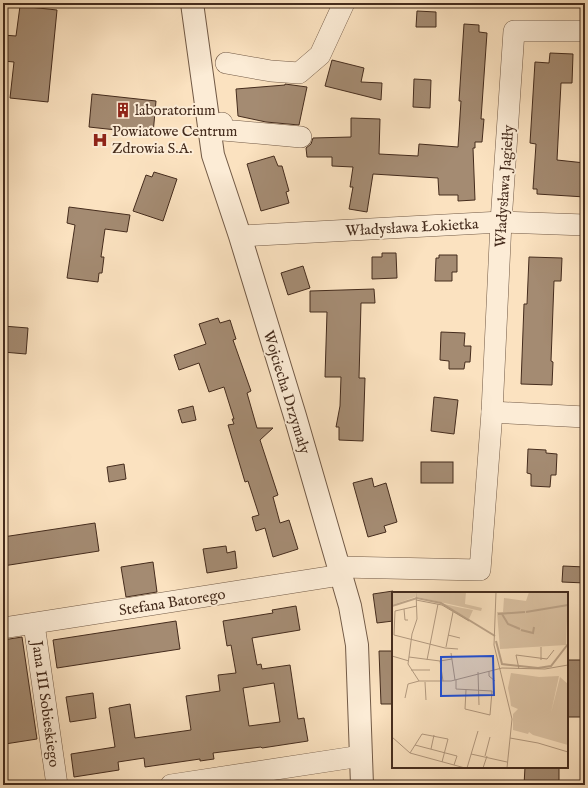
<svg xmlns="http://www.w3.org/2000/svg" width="588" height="788" font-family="'IM FELL English',serif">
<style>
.building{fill:#a48b72;stroke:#452c1d;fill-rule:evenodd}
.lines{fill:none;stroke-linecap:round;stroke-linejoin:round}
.minor-casing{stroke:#725a46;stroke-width:22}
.tertiary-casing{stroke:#725a46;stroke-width:24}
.minor{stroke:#fcecd6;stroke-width:21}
.tertiary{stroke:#fcecd6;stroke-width:22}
.labels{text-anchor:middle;stroke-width:4;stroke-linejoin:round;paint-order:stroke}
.poi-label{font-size:15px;fill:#452c1d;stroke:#fcecd6;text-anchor:start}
.street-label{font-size:15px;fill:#452c1d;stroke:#fcecd6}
.inset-river{fill:none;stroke:#bda489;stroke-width:2}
.inset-road{fill:none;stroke:#b2997f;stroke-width:1}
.view{fill:#1d4ed8;fill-opacity:0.15;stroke:#1d4ed8;stroke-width:2}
.inset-edge{fill:none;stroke:#452c1d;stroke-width:2}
</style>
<rect width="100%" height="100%" fill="#fbe2c0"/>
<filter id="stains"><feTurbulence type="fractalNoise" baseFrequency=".005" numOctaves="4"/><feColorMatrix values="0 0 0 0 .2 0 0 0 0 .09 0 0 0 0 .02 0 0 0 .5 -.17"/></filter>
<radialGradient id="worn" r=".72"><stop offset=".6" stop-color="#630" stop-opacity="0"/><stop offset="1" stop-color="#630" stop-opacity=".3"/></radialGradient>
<g class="building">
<path d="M20 6 57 10 48 102 10 98 14 62 3 61V35L16 36Z"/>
<path d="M417 11 436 12V27H416Z"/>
<path d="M464 24 479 25V32L487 33 481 119H484L482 142H475V148H473L475 200 458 201V195H439L438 178 373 174 367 212 349 209 353 187H350L353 167 332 166V157H307L306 148 311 144 313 138 351 137V118L380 119 379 154 418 156 419 144 458 147 461 101H459Z"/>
<path d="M550 53 573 54 572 83H561L557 160 585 163V197L537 194V189H533L536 144 530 143 535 62 549 63Z"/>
<path d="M332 60 364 68 361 82 382 83 381 100 325 86Z"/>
<path d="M414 79 431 80 430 108 413 107Z"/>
<path d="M285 84 307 87 299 125 266 122 238 116 236 89 285 85Z"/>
<path d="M92 94 156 101 153 134 89 127Z"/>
<path d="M274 156 278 166H282L289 191 286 192 289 203 261 211 247 164Z"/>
<path d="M154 172 177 179 163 221 133 211 146 175 152 177Z"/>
<path d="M69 207 130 215 127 232 105 229 101 257H104L102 273H99L98 282 67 278 75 225 67 223Z"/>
<path d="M382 253H396L397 278 372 279V257H382Z"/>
<path d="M439 255H457V272H452V281H435L436 258H439Z"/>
<path d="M529 257 562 258 561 281H554L551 361 553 362 552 385 521 384 524 304H527Z"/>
<path d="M303 266 310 288 288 295 281 273Z"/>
<path d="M374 289 375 303H361L359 378H365L363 441 339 440V427H336L340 406 341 377H325L327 312H310V291Z"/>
<path d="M218 318 220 323 230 320 236 339 233 340 251 391 247 393 257 428H273L260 440 278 495 273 497 280 523 289 520 298 549 273 557 265 528 256 531 252 517 259 515 248 481 245 482 228 425 234 424 232 419H234L224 387 209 392 199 363 179 370 174 355 206 344 199 324Z"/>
<path d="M3 326 28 328 26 354 3 352Z"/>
<path d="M441 332 465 333 464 346H471L470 362H465L464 369H449V361L440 360Z"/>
<path d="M434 397 458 400 454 434 431 431Z"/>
<path d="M193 406 196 420 182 423 178 410Z"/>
<path d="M528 449 546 450V453L557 454 556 475H551L550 487 531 486V474L527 473Z"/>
<rect x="421" y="462" width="32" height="21"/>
<path d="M124 464 126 479 109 482 107 467Z"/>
<path d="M372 478 374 487 386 483 397 522 384 526 386 532 368 537 353 483Z"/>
<path d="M95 523 99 551 3 566V537Z"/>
<path d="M226 546 227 553 235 551 237 568 207 573 203 549Z"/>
<path d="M153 562 157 592 126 597 121 567Z"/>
<path d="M563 566 585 567V583L562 582Z"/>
<path d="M393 591V621L377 623 373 594Z"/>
<path d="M296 606 300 630 252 638 257 665 261 664 262 669 290 665 298 719 304 718 308 741 262 748 261 747 213 753 214 759 200 761V759L145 767 144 758 118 762 119 770 74 777 71 754 115 747 109 708 130 704 135 738 191 730 186 696 220 691 218 675 236 673 231 645 227 646 223 621 273 613 272 610ZM274 683 280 722 249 726 243 688Z"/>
<path d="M176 621 180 649 57 668 53 640Z"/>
<path d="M22 637 37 739 5 744 3 732V640Z"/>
<path d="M379 651H393V704H381Z"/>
<rect x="567" y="660" width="18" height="57"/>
<path d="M93 693 96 718 70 722 66 697Z"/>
<path d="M525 767H559V785H524Z"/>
</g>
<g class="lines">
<defs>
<g id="minor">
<path d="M226 63 271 71 299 73 320 55 344 3"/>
<path d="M222 123 223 130 301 137"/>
<path d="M240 236 501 222 585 225"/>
<path d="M492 412 585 417"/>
<path d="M340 567 480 570 492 412 501 222 514 31H585"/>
<path d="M34 624 57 785"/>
<path d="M3 628 341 575"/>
<path d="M171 785 361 756"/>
</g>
<path id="tertiary" d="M192 3 213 155 240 236 295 416 350 606 357 645 362 785"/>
</defs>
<use href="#minor" class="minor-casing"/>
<use href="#tertiary" class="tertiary-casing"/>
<use href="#minor" class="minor"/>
<use href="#tertiary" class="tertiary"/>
</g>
<defs>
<symbol id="building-bare" viewBox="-9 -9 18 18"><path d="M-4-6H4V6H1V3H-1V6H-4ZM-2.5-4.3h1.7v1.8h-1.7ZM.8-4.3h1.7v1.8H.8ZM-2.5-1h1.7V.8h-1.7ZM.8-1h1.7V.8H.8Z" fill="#8f2418" stroke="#fcecd6" stroke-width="2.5" paint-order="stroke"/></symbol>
<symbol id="hospital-bare" viewBox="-9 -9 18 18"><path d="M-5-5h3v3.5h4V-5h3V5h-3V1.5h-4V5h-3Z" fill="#8f2418" stroke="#fcecd6" stroke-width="2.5" paint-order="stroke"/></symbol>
</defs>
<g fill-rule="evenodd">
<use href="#building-bare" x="112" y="99" width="22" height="22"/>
<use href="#hospital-bare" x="89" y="129" width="22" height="22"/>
</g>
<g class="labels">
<g class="poi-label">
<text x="135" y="115">laboratorium</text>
<text x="112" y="136">Powiatowe Centrum<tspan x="112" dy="17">Zdrowia S.A.</tspan></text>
</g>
<g class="street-label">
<text transform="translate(504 186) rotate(-86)" y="5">Władysława Jagiełły</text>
<text transform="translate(412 227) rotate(-3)" y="5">Władysława Łokietka</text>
<text transform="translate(287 392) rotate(73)" y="5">Wojciecha Drzymały</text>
<text transform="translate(172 602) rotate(-9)" y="5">Stefana Batorego</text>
<text transform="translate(46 704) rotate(82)" y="5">Jana III Sobieskiego</text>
</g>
</g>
<g transform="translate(392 592)">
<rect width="176" height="176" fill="#fbe2c0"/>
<path d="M3 0H23V5L0 13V2ZM25 0H74L73 12 90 16 89 19 25 5ZM137 0H176L174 53 108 57 105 20H111L112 6 134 9ZM52 12 70 16 81 18 77 27ZM119 81 147 85 167 84 159 121 168 85 176 92V153L141 143 137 140 136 142 121 138V122L126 117 119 114 118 106 116 96Z" fill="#dcc3a4"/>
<path class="inset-river" d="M0 14 25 6 49 11 103 44M134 20 176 13M106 22 133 20M110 22 116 32 128 37M129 38 141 41 142 35M104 49 110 72 146 76 159 74 176 52"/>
<path class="inset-road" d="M24 0 25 27 20 42 16 72 27 89M104 0 102 53 120 127 115 176M24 8 50 13 77 29M25 14 3 19 2 43 53 56 66 57M12 17 13 28H16M56 43 68 46M54 55 61 20M149 55V68M59 61 63 88M0 64 17 69M17 65 48 69 60 67M35 68 46 12M48 69 51 89M127 77 124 63 155 67 162 58M19 78H38M97 79V84L103 89M86 80 87 113M64 88V97L100 99 98 123 73 117 74 98M33 90 34 108M13 106 16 92 27 89H59L110 76 153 77 176 73M0 145 18 161 73 176M118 146 146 151 176 160M23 153 65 164 62 173M39 157 42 143M18 161 30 142 56 147 50 170M79 162 115 170M93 164 98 145M75 176 86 139M91 176 95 164"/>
<path class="view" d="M101 64 102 103 49 104V65Z"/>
<rect width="176" height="176" class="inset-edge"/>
</g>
<rect width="588" height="788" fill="none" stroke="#fbe2c0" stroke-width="16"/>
<rect x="4" y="4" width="580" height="780" fill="none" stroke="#452c1d" stroke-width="2"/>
<rect x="8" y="8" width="572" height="772" fill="none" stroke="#452c1d"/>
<rect width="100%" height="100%" filter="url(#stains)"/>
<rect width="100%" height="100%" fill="url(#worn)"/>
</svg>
